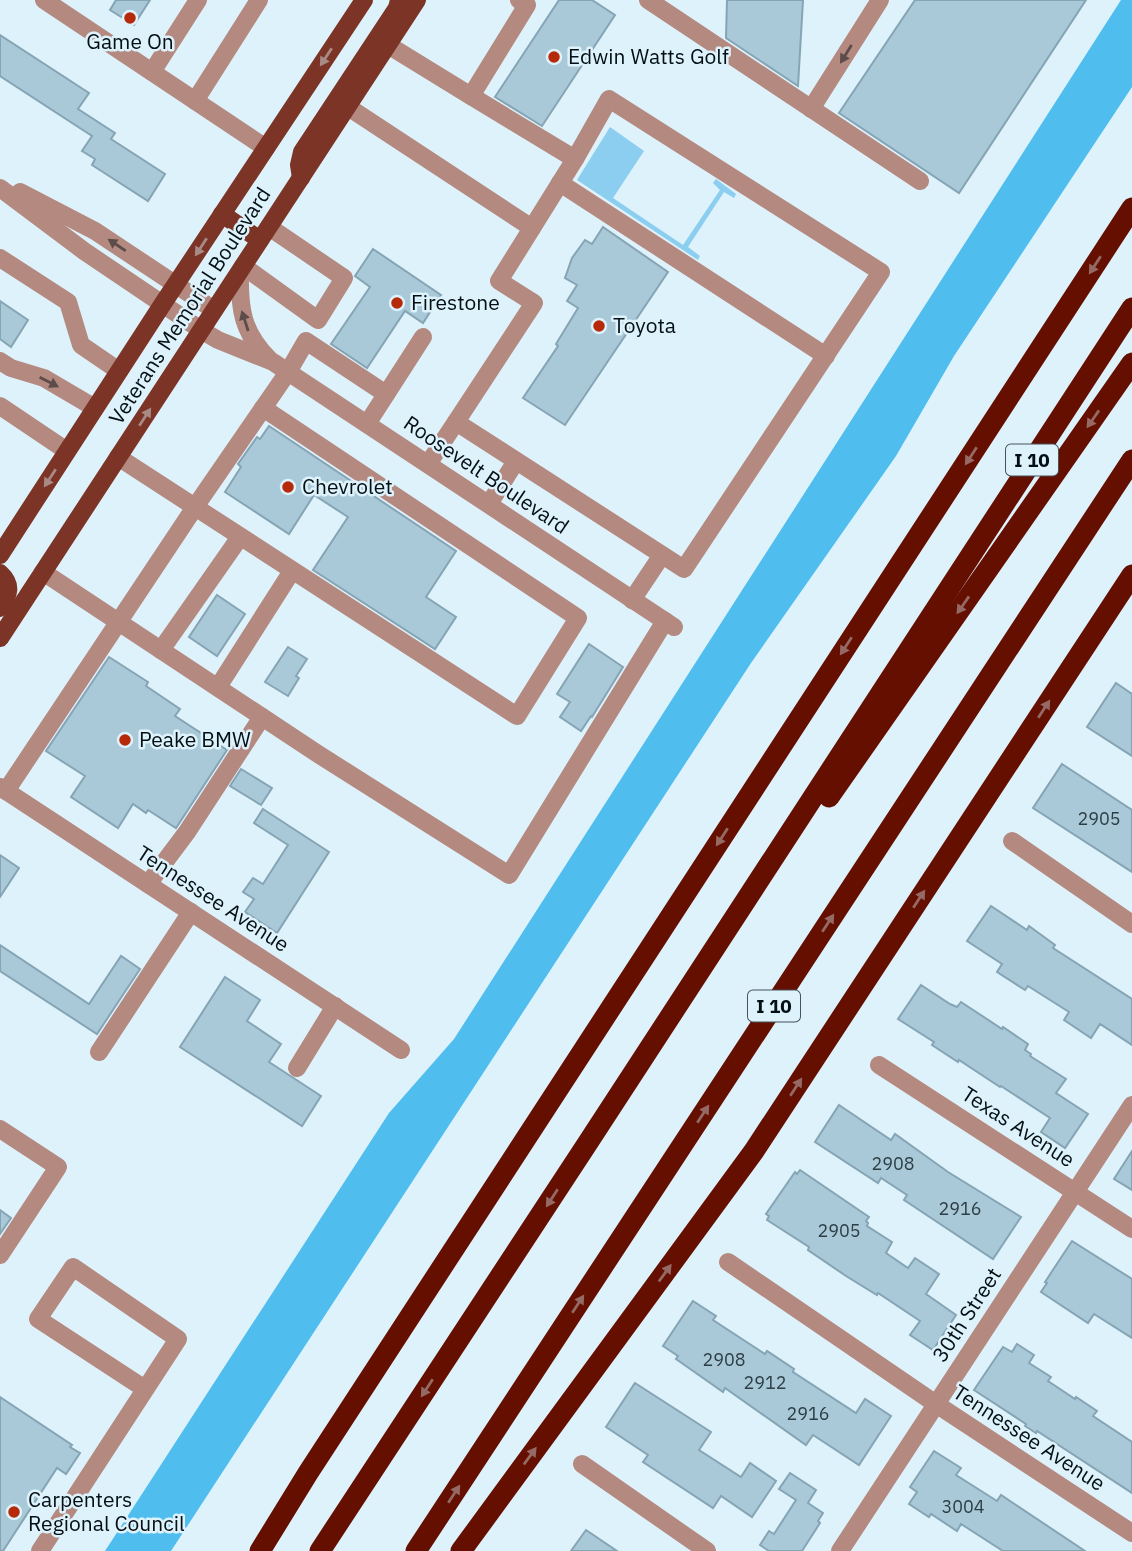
<svg xmlns="http://www.w3.org/2000/svg" width="1132" height="1551" font-family="'IBM Plex Sans',sans-serif">
<style>
.green{fill:#8bceef}
.water{fill:#4fbdee}
.building{fill:#a9c9d9;stroke:#85a4b4;stroke-width:2}
.lines{fill:none;stroke-linecap:round;stroke-linejoin:round}
.minor{stroke:#b48980;stroke-width:18}
.major{stroke:#7b3425;stroke-width:18}
.highway{stroke:#640f00;stroke-width:21}
.oneway{fill:#5c4c4a}
.oneway2{fill:#a88a86}
.oneway3{fill:#956a65}
.poi-dot{fill:#b62a0a;stroke:#def2fc;stroke-width:2.5}
.labels{text-anchor:middle;stroke-width:5;stroke-linejoin:round;paint-order:stroke}
.number-label{font-size:18px;fill:#2d3e45}
.shield{fill:#def2fc;stroke:#45535a;stroke-width:2}
.shield-label{font-size:19px;font-weight:bold;fill:#040f14}
.poi-label{font-size:21px;fill:#040f14;stroke:#def2fc;text-anchor:start}
.street-label{font-size:21px;fill:#040f14;stroke:#def2fc}
</style>
<rect width="100%" height="100%" fill="#def2fc"/>
<path class="green" d="M610 127 644 151 613 198 683 245 720 190 713 183 716 179 736 194 734 198 724 192 688 247 700 256 698 260 577 180Z"/>
<path class="water" d="M1121 0H1132V87L954 356 896 456 751 663 171 1551H105L389 1113 454 1039Z"/>
<g class="building">
<path d="M116 0H150L134 25 110 10Z"/>
<path d="M559 0H592L615 15 542 126 495 97Z"/>
<path d="M727 0H803L798 86 726 38Z"/>
<path d="M915 0H1086L959 193 839 113Z"/>
<path d="M0 35 89 93 78 109 115 133 111 139 165 174 148 201 92 165 95 159 82 151 92 136 0 76Z"/>
<path d="M603 227 668 272 565 425 523 398 558 346 556 344 578 308 567 301 577 285 565 278 572 258 585 240 592 244Z"/>
<path d="M373 249 441 295 423 323 405 311 367 368 331 344 370 287 355 276Z"/>
<path d="M0 301 28 320 11 347 0 339Z"/>
<path d="M269 426 456 551 426 597 456 617 435 649 313 570 348 517 314 495 289 534 225 492 241 467 238 464 257 437 260 439Z"/>
<path d="M217 595 245 614 217 656 189 637Z"/>
<path d="M589 644 623 667 592 717 591 716 581 731 560 717 570 702 557 694Z"/>
<path d="M288 647 307 659 296 676 299 678 288 696 265 682Z"/>
<path d="M109 657 148 682 146 686 180 709 175 716 227 750 176 828 148 810 146 813 133 804 118 828 71 797 85 776 46 751Z"/>
<path d="M1116 683 1132 694V756L1087 727Z"/>
<path d="M1062 764 1132 810V872L1033 808Z"/>
<path d="M241 769 272 788 261 805 230 786Z"/>
<path d="M263 809 329 852 277 933 245 912 254 899 243 892 253 878 263 884 288 845 254 823Z"/>
<path d="M0 855 19 868 0 897Z"/>
<path d="M991 906 1027 930 1029 926 1055 945 1053 948 1132 999V1045L1100 1024 1091 1038 1064 1020 1069 1012 1028 986 1025 990 997 972 1002 964 967 941Z"/>
<path d="M0 945 89 1004 121 956 140 969 97 1034 0 971Z"/>
<path d="M225 977 260 1000 247 1021 281 1044 269 1062 321 1096 302 1126 180 1047Z"/>
<path d="M921 985 950 1004 957 1007 961 1002 1002 1029 1003 1027 1028 1044 1025 1050 1031 1054 1030 1056 1066 1079 1056 1093 1088 1114 1065 1148 1041 1132 1050 1118 1001 1086 1000 1087 959 1060 958 1062 932 1045 934 1042 898 1019Z"/>
<path d="M839 1105 891 1140 895 1134 948 1172 1021 1217 993 1259 904 1200 907 1195 881 1178 878 1183 815 1142Z"/>
<path d="M1132 1151V1190L1114 1179Z"/>
<path d="M800 1170 869 1217 866 1221 868 1223 867 1226 892 1242 886 1253 908 1268 915 1258 939 1274 926 1294 956 1315 933 1350 910 1335 920 1321 878 1293 877 1295 846 1276 808 1250 809 1247 767 1220 769 1216 766 1214 795 1172 797 1174Z"/>
<path d="M0 1210 11 1218 0 1234Z"/>
<path d="M1072 1241 1132 1279V1338L1094 1314 1088 1323 1041 1292 1047 1283 1045 1282Z"/>
<path d="M693 1301 716 1316 713 1320 765 1354 767 1351 794 1369 793 1372 856 1413 865 1399 891 1416 859 1465 813 1435 806 1445 725 1388 723 1392 676 1359 678 1356 663 1346Z"/>
<path d="M1017 1344 1034 1355 1029 1363 1051 1377 1048 1381 1075 1399 1076 1397 1097 1411 1093 1416 1132 1442V1493L1037 1431 1036 1433 1025 1426 1026 1424 974 1390 1003 1347 1012 1352Z"/>
<path d="M635 1383 711 1432 699 1450 741 1477 750 1463 776 1481 752 1517 721 1496 713 1508 643 1462 648 1455 606 1427Z"/>
<path d="M0 1397 72 1445 70 1447 80 1453 66 1474 57 1468 3 1551H0Z"/>
<path d="M934 1451 961 1468 956 1475 997 1501 1001 1495 1085 1551H1003L961 1524 957 1531 931 1514 929 1517 909 1504 917 1492 910 1487Z"/>
<path d="M790 1473 816 1490 808 1503 823 1513 818 1521 820 1523 802 1551H769L760 1545 769 1531 774 1534 796 1500 779 1489Z"/>
<path d="M586 1530 617 1551H571Z"/>
</g>
<g class="lines">
<g class="minor">
<path d="M44 0 266 148"/>
<path d="M648 0 920 181"/>
<path d="M388 45 471 96 527 5 519 0"/>
<path d="M152 72 198 0"/>
<path d="M195 101 259 0"/>
<path d="M348 107 532 228 499 281 534 303 456 422 684 569 881 272 609 99 575 159 471 96"/>
<path d="M811 109 880 0"/>
<path d="M560 183 826 356"/>
<path d="M0 188 84 251 201 330 218 340 273 362 288 372 674 627"/>
<path d="M20 192 95 231 214 310"/>
<path d="M532 228 575 159"/>
<path d="M0 258 68 302 81 345 119 371"/>
<path d="M243 266 318 320 344 278 269 227"/>
<path d="M240 271C239 308 242 333 270 360"/>
<path d="M0 361 11 368 44 378 95 408"/>
<path d="M0 406 67 451"/>
<path d="M367 424 423 337"/>
<path d="M118 457 517 716 578 618 263 408"/>
<path d="M428 464 456 422"/>
<path d="M489 504 516 461"/>
<path d="M43 572 318 754 509 875 665 621"/>
<path d="M632 600 662 555"/>
<path d="M161 650 240 537"/>
<path d="M218 687 292 571"/>
<path d="M0 787 401 1050"/>
<path d="M6 791 195 507 288 372 306 341 386 394"/>
<path d="M1012 841 1132 924"/>
<path d="M148 884 187 832 262 717"/>
<path d="M99 1052 191 912"/>
<path d="M879 1065 1132 1229"/>
<path d="M297 1068 335 1006"/>
<path d="M0 1129 58 1167 0 1255"/>
<path d="M728 1262 936 1404 1132 1533"/>
<path d="M582 1464 707 1551"/>
<path d="M40 1551 178 1339 73 1267 38 1319 145 1389"/>
<path d="M840 1551 1132 1105"/>
</g>
<g class="major">
<path d="M301 178 299 165 302 152 397 8 399 0"/>
<path d="M222 214 260 240"/>
<path d="M0 555 162 305 364 0"/>
<path d="M0 573C13 585 9 595 0 608"/>
<path d="M0 638 417 0"/>
</g>
<g class="highway">
<path d="M829 797 1132 363"/>
<path d="M260 1551 308 1473 1132 208"/>
<path d="M320 1551 589 1141 1132 308"/>
<path d="M416 1551 1132 460"/>
<path d="M461 1551 754 1151 1132 575"/>
</g>
</g>
<defs><path id="oneway-solid" d="M-6-.8H1V-3.2L6.5 0L1 3.2V.8H-6Z" transform="scale(1.75)"/></defs>
<g class="oneway">
<use href="#oneway-solid" transform="translate(846 54) rotate(122)"/>
<use href="#oneway-solid" transform="translate(117 245) rotate(-146)"/>
<use href="#oneway-solid" transform="translate(245 321) rotate(-108)"/>
<use href="#oneway-solid" transform="translate(49 382) rotate(27)"/>
</g>
<g class="oneway2">
<use href="#oneway-solid" transform="translate(326 57) rotate(123)"/>
<use href="#oneway-solid" transform="translate(201 247) rotate(123)"/>
<use href="#oneway-solid" transform="translate(145 417) rotate(-57)"/>
<use href="#oneway-solid" transform="translate(50 478) rotate(123)"/>
</g>
<g class="oneway3">
<use href="#oneway-solid" transform="translate(1095 265) rotate(123)"/>
<use href="#oneway-solid" transform="translate(1093 419) rotate(125)"/>
<use href="#oneway-solid" transform="translate(971 456) rotate(123)"/>
<use href="#oneway-solid" transform="translate(963 605) rotate(125)"/>
<use href="#oneway-solid" transform="translate(846 646) rotate(123)"/>
<use href="#oneway-solid" transform="translate(1044 709) rotate(-57)"/>
<use href="#oneway-solid" transform="translate(722 837) rotate(123)"/>
<use href="#oneway-solid" transform="translate(919 899) rotate(-57)"/>
<use href="#oneway-solid" transform="translate(828 923) rotate(-57)"/>
<use href="#oneway-solid" transform="translate(796 1087) rotate(-57)"/>
<use href="#oneway-solid" transform="translate(703 1114) rotate(-57)"/>
<use href="#oneway-solid" transform="translate(552 1198) rotate(123)"/>
<use href="#oneway-solid" transform="translate(665 1273) rotate(-54)"/>
<use href="#oneway-solid" transform="translate(578 1304) rotate(-57)"/>
<use href="#oneway-solid" transform="translate(427 1388) rotate(123)"/>
<use href="#oneway-solid" transform="translate(530 1456) rotate(-54)"/>
<use href="#oneway-solid" transform="translate(454 1494) rotate(-57)"/>
</g>
<g class="poi-dot">
<circle cx="130" cy="18" r="7"/>
<circle cx="554" cy="57" r="7"/>
<circle cx="397" cy="303" r="7"/>
<circle cx="599" cy="326" r="7"/>
<circle cx="288" cy="487" r="7"/>
<circle cx="125" cy="740" r="7"/>
<circle cx="14" cy="1512" r="7"/>
</g>
<g class="labels">
<g class="number-label">
<text x="1099" y="825">2905</text>
<text x="893" y="1170">2908</text>
<text x="960" y="1215">2916</text>
<text x="839" y="1237">2905</text>
<text x="724" y="1366">2908</text>
<text x="765" y="1389">2912</text>
<text x="808" y="1420">2916</text>
<text x="963" y="1513">3004</text>
</g>
<g class="shield">
<rect x="1006" y="444.5" width="52" height="31" rx="5"/>
<rect x="748" y="990.5" width="52" height="31" rx="5"/>
</g>
<g class="shield-label">
<text x="1032" y="467">I 10</text>
<text x="774" y="1013">I 10</text>
</g>
<g class="poi-label">
<text x="130" y="49" text-anchor="middle">Game On</text>
<text x="568" y="64">Edwin Watts Golf</text>
<text x="411" y="310">Firestone</text>
<text x="613" y="333">Toyota</text>
<text x="302" y="494">Chevrolet</text>
<text x="139" y="747">Peake BMW</text>
<text x="28" y="1507">Carpenters<tspan x="28" dy="24">Regional Council</tspan></text>
</g>
<g class="street-label">
<text transform="translate(190 306) rotate(-57)" y="7">Veterans Memorial Boulevard</text>
<text transform="translate(486 475) rotate(34)" y="7">Roosevelt Boulevard</text>
<text transform="translate(213 899) rotate(33)" y="7">Tennessee Avenue</text>
<text transform="translate(1018 1127) rotate(33)" y="7">Texas Avenue</text>
<text transform="translate(967 1315) rotate(-57)" y="7">30th Street</text>
<text transform="translate(1029 1438) rotate(33)" y="7">Tennessee Avenue</text>
</g>
</g>
</svg>
